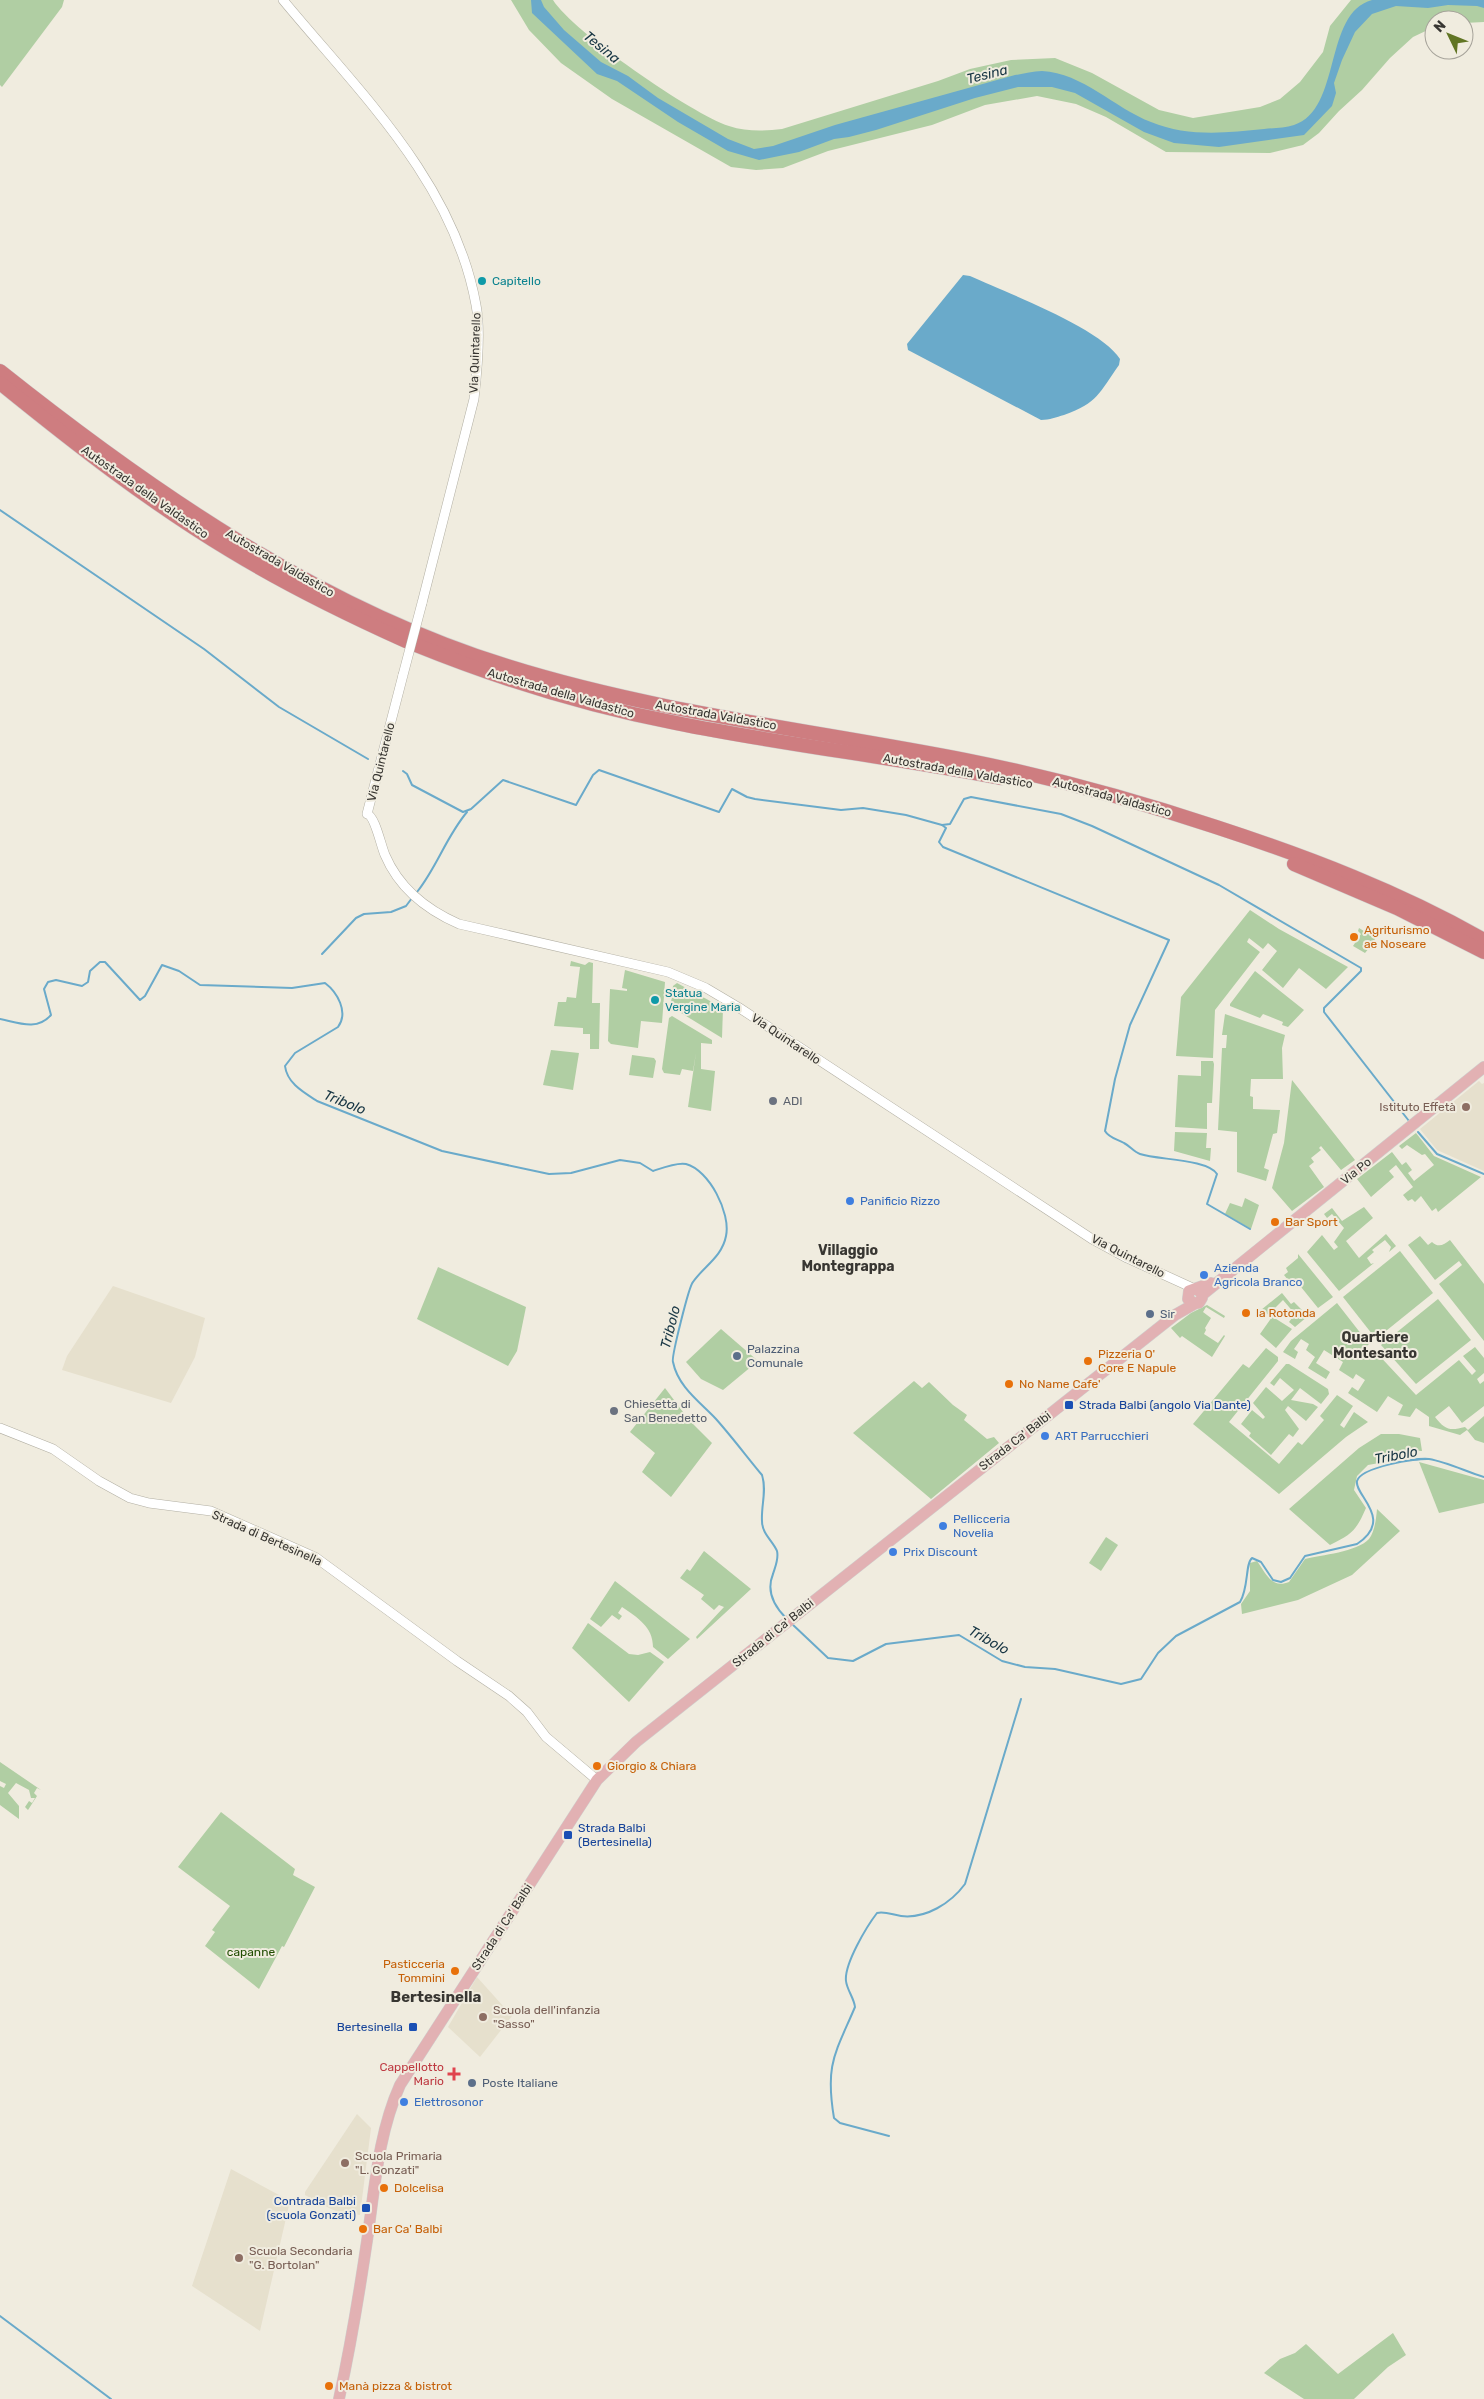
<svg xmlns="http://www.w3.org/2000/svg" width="1484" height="2399" font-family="Rubik,sans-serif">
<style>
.built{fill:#e6e0cd}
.green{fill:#b0cea3}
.water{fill:#6aaaca}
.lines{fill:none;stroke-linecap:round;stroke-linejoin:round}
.stream{stroke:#6aaaca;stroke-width:2}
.minor-casing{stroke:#b2afa3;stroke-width:10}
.major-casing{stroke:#cfcfce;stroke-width:12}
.highway-casing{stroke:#cfcfce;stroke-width:15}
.minor{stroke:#fff;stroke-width:9}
.major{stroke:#e2b1b3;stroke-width:11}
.highway{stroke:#ce7d80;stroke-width:14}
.minor-bridge-casing{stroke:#b2afa3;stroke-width:10;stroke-linecap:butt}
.minor-bridge{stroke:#fff;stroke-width:9}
.culture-dot{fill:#0f9aa8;stroke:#f0ecdf;stroke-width:2}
.food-dot{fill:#e8710a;stroke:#f0ecdf;stroke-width:2}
.worship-dot{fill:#6b7280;stroke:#f0ecdf;stroke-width:2}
.education-dot{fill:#8d6e63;stroke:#f0ecdf;stroke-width:2}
.shop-dot{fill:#3f7fe0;stroke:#f0ecdf;stroke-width:2}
.service-dot{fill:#5c6f8a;stroke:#f0ecdf;stroke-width:2}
.transit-dot{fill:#1a4fb4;stroke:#f0ecdf;stroke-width:2}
.health-dot{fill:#e0444e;stroke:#f0ecdf;stroke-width:2}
.labels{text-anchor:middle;stroke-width:4;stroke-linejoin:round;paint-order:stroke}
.culture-label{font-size:12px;fill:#0d838f;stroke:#f0ecdf;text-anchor:start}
.street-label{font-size:12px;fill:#383632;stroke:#f0ecdf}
.food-label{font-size:12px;fill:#c56008;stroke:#f0ecdf;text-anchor:start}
.worship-label{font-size:12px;fill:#5b616d;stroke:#f0ecdf;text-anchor:start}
.education-label{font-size:12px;fill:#785e54;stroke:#f0ecdf;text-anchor:start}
.shop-label{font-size:12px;fill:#366cbe;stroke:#f0ecdf;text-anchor:start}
.service-label{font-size:12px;fill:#4e5e75;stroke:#f0ecdf;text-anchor:start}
.transit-label{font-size:12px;fill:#164399;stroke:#f0ecdf;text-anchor:start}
.park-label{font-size:12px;fill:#214d02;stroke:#f0ecdf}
.health-label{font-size:12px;fill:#be3a42;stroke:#f0ecdf;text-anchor:end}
.water-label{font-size:14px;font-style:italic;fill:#173543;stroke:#f0ecdf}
.neighbourhood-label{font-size:14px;font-weight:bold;fill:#383632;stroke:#f0ecdf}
.quarter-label{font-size:15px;font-weight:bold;fill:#383632;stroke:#f0ecdf}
</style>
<rect width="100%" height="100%" fill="#f0ecdf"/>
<g class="built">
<path d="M1479 1081 1482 1084 1484 1083V1171L1437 1150 1420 1129Z"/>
<path d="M113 1286 205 1318 195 1357 171 1403 62 1370 67 1356Z"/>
<path d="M477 1977 512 2016 480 2057 448 2027Z"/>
<path d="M357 2114 371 2128 360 2215 342 2213 331 2209 305 2195V2192Z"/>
<path d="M231 2169 290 2201 260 2331 192 2286Z"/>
</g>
<g class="green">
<path d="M0 0H64L62 7 2 87 0 85Z"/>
<path d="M511 0H553C573 32 692 114 729 126 747 132 765 131 782 129L938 81 970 69 1011 60 1055 58 1092 73 1159 110 1193 118 1260 107 1280 99 1300 82 1323 52 1330 26 1351 0H1484V22L1464 23V20H1434V27L1413 37 1390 58 1362 90 1339 111 1319 133 1303 145 1270 153 1166 152 1106 117 1076 104 1037 96 985 105 932 125 828 151 783 168 756 170 731 167 612 99 561 63 529 30Z"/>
<path d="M1250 910 1279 929 1348 967 1326 989 1299 968 1283 988 1262 970 1277 951 1268 943 1263 949 1249 938 1247 942 1260 952 1215 1010 1213 1058 1176 1056 1181 997Z"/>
<path d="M1359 928 1375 938 1374 942 1365 953 1353 946 1361 934 1358 931Z"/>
<path d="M571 961 585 965 589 962 593 963 592 1003H600L599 1049H590V1034H583V1028L554 1026 558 1002H566L567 997 576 998 580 967 570 966Z"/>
<path d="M625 970 665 982 662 1023 641 1021 638 1048 611 1044 608 1041 610 989 627 991V989L622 988Z"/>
<path d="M1255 971 1304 1010 1288 1027 1282 1025 1283 1022 1263 1014 1260 1018 1230 1006V1004Z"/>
<path d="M677 983 723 1008 722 1038 673 1008 671 1003 673 986Z"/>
<path d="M1225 1014 1285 1035 1282 1048 1283 1079H1251L1250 1096 1253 1097V1109L1280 1110 1277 1133 1273 1134 1264 1168 1269 1170 1266 1181 1237 1172V1132L1218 1130 1222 1048H1226L1227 1035H1222Z"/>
<path d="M672 1016 712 1040V1044L701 1043V1069L715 1071 711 1111 688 1107 696 1053 693 1071 682 1069 680 1075 664 1073 662 1069 669 1018Z"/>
<path d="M551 1050 579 1053 573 1090 543 1085Z"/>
<path d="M632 1055 654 1058 656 1061 653 1078 629 1075Z"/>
<path d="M1201 1061H1213L1214 1064 1212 1103H1207V1129L1175 1127 1178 1075 1201 1076Z"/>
<path d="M1292 1080 1355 1160 1341 1170 1321 1146 1319 1148 1321 1150 1311 1158 1314 1162 1309 1166 1324 1187 1292 1211 1272 1188 1284 1143Z"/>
<path d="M1175 1132 1207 1133 1206 1148H1211L1210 1161 1174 1151Z"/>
<path d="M1416 1133 1434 1156 1481 1177 1438 1212 1436 1208 1432 1211 1421 1196 1415 1202 1412 1199 1408 1201 1403 1195 1413 1187 1396 1165 1389 1171 1394 1177 1371 1197 1357 1179 1392 1152 1402 1165 1406 1162 1412 1170 1408 1173 1414 1181 1434 1165 1425 1154 1422 1155 1407 1145 1402 1149 1399 1146Z"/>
<path d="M1245 1198 1259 1205 1251 1229 1225 1214 1230 1203 1242 1207Z"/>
<path d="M1364 1207 1373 1218 1346 1241 1359 1258 1386 1234 1396 1246 1389 1252 1391 1247 1385 1240 1372 1250 1374 1252 1367 1258 1371 1264 1374 1263 1339 1291 1307 1252 1322 1235 1334 1250 1338 1247 1334 1242 1344 1228 1332 1214 1327 1218 1324 1214 1332 1208 1342 1221Z"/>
<path d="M1420 1236 1428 1245 1432 1242C1438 1248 1444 1245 1450 1240L1484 1284V1341L1439 1284 1462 1265 1459 1261 1435 1280 1408 1245Z"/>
<path d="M1400 1251 1433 1293 1376 1339 1343 1297Z"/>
<path d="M1298 1254 1333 1297 1318 1308 1297 1282 1292 1285 1284 1275 1288 1272 1286 1268 1298 1258Z"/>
<path d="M438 1267 526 1307 517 1351 508 1366 417 1319Z"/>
<path d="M1282 1293 1291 1304 1294 1302 1308 1316 1295 1327 1289 1322 1295 1314 1283 1300 1275 1308 1278 1313 1273 1317 1292 1329 1276 1348 1260 1334 1272 1317 1261 1310Z"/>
<path d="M1438 1299 1471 1340 1416 1384 1381 1345Z"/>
<path d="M1337 1303 1369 1344 1357 1355 1361 1360 1374 1350 1416 1395 1459 1360 1472 1375 1476 1371 1463 1356 1475 1347 1484 1358V1373L1477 1379 1480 1384 1484 1381V1406L1462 1423 1449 1406 1435 1417C1445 1430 1450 1431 1465 1427L1468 1430 1484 1416V1443L1475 1440 1467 1430 1460 1435 1429 1426V1417L1416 1408 1410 1417 1398 1415 1403 1405 1388 1396 1377 1412 1348 1393 1352 1387 1358 1391 1365 1380 1356 1374 1353 1379 1339 1370 1343 1362 1324 1350 1316 1363 1330 1372 1326 1379 1308 1368 1315 1357 1306 1350 1309 1344 1301 1339 1294 1349 1298 1352 1295 1359 1283 1352 1291 1341Z"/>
<path d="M1207 1305 1225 1316 1224 1318 1206 1307 1203 1312 1211 1318 1205 1328 1206 1330 1204 1334 1218 1343 1224 1335 1225 1336 1212 1357 1182 1336 1180 1338 1171 1328 1191 1313Z"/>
<path d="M721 1329 758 1361 723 1390 701 1379 686 1362Z"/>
<path d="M1266 1348 1278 1357V1361L1229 1422 1279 1464 1298 1442 1302 1445 1324 1420 1320 1416 1337 1395 1353 1406 1340 1425 1344 1428 1354 1412 1368 1422 1346 1437 1279 1494 1193 1424 1243 1364 1249 1368Z"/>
<path d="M1286 1364H1289L1328 1389 1329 1394 1321 1404 1300 1388 1291 1400 1313 1404 1318 1407 1306 1421 1288 1406 1285 1410 1299 1429 1293 1437 1289 1434 1271 1455 1249 1436 1251 1433 1241 1424 1252 1410 1263 1419 1265 1417 1253 1403 1266 1387 1282 1401 1294 1390 1280 1378 1274 1386 1270 1383Z"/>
<path d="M914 1381 922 1388 929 1382 953 1405 967 1415 964 1420 987 1439 994 1437 999 1443 931 1499 853 1433Z"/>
<path d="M665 1388 689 1420 712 1443 671 1497 642 1472 655 1453 630 1432Z"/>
<path d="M1381 1434H1399L1420 1438 1422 1451 1400 1450 1385 1462 1368 1465 1357 1476 1354 1490 1366 1508C1356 1531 1352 1534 1330 1545L1289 1509 1359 1448Z"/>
<path d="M1419 1462 1484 1480V1503L1439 1513Z"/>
<path d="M1377 1509 1400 1531 1352 1575 1298 1600 1242 1614 1241 1604 1250 1591V1563L1257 1561C1266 1574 1272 1589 1289 1582L1305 1559C1321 1555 1357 1552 1369 1539 1375 1531 1376 1519 1377 1509Z"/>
<path d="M1106 1537 1118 1545 1101 1571 1089 1563Z"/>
<path d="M704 1551 751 1589 697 1639 696 1637 724 1607 719 1605 714 1610 701 1599 704 1595 680 1578 687 1569 690 1571Z"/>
<path d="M615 1581 690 1639 668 1659 653 1647C653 1627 638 1618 622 1607L618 1613 622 1616 619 1620 612 1615 601 1627 590 1619Z"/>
<path d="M588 1623 629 1654 638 1655 650 1652 664 1662 629 1702 572 1648Z"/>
<path d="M0 1762 41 1790 37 1788 34 1793 37 1796 28 1810 25 1807 29 1801 32 1803 35 1798H31L29 1790 16 1783 8 1793 19 1806V1819L0 1805V1786L4 1788 6 1784 0 1781Z"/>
<path d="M221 1812 295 1869 293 1875 315 1887 284 1947 282 1946 259 1989 205 1946 215 1932 212 1930 230 1906 178 1867Z"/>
<path d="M1393 2333 1406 2355 1388 2367 1354 2399H1304L1264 2373 1280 2359 1295 2353 1306 2344 1338 2374Z"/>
</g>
<g class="water">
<path d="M531 0H541L544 7 564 30 601 62 628 76 658 98 728 139 754 149 773 146 835 125 1015 75C1024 74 1033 71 1042 71 1083 73 1114 108 1151 122 1187 137 1226 133 1264 129 1274 128 1285 128 1294 125 1342 110 1323 13 1372 0H1484V8L1477 6 1448 5 1428 8 1396 6 1372 14 1355 32 1342 60 1334 83 1336 93 1332 106 1304 135 1219 147 1174 143 1144 132 1075 93 1052 87H1018L975 98 876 130 849 137 834 139 799 152 759 160 728 151 678 122 617 81 597 74 532 13Z"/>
<path d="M963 275 970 276C1007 293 1101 328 1120 359L1119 365C1099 393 1098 403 1064 415 1056 417 1050 420 1041 420L908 350 907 344Z"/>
</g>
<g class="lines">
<g class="stream">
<path d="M0 510 204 649 279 707 368 759"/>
<path d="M403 771 407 774 412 785 463 812 471 809 503 780 576 805 593 775 599 770 719 812 732 789 747 797 755 799 841 810 863 808 906 815 942 825 950 824 964 799 971 797 1061 814 1092 826 1219 885 1361 968V971L1324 1008V1012L1409 1121"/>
<path d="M942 825 946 828 939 842 943 847 1169 940 1130 1025 1115 1079 1105 1131C1109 1138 1117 1139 1124 1143 1130 1146 1134 1152 1140 1154 1158 1160 1207 1159 1217 1174L1207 1204 1250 1229"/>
<path d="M417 892C437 867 446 837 467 812"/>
<path d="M322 954 356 918 364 914 391 912 406 906 412 898"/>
<path d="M0 1019C19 1023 37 1031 51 1015L44 989 48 982 56 980 82 986 88 982 90 971 100 962H105L140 1000 145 996 162 965 179 971 200 985 292 988 325 983C337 992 349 1012 338 1027L295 1053 285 1066C287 1083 303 1092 317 1101L442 1151 549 1174 571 1173 620 1160 640 1163 653 1171C662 1168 677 1162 686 1164 709 1170 731 1213 726 1236 722 1257 704 1266 693 1282 689 1286 671 1358 673 1362 678 1387 700 1402 716 1419 732 1437 747 1457 762 1475 767 1491 761 1505 762 1521 762 1534 773 1541 777 1551 779 1559 775 1567 773 1574 766 1591 774 1606 786 1618"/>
<path d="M1418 1132 1437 1154 1484 1174"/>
<path d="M791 1623 828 1658 853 1661 886 1644 959 1635 1002 1661 1025 1667 1055 1669 1121 1684 1141 1679 1158 1653 1176 1636 1240 1602C1249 1587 1245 1564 1252 1558L1261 1562 1273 1580 1281 1582 1290 1578 1305 1556 1357 1544C1395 1519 1354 1495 1357 1481 1361 1467 1416 1458 1429 1459 1447 1462 1467 1472 1484 1477"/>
<path d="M889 2136 840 2123 834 2118C825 2064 835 2054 855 2007 854 1998 847 1990 846 1981 844 1964 867 1926 877 1913 885 1911 893 1915 901 1916 926 1919 951 1903 965 1884L1021 1699"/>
<path d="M0 2316 111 2399"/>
</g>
<defs>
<g id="minor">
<path d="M283 0C359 92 454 182 476 305 481 330 477 373 474 399L422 603"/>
<path d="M403 675 367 814C375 816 381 846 385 855 399 888 427 910 459 924L668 972 706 988 738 1007 1092 1239 1127 1258 1195 1289"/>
<path d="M0 1428 53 1449 99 1481 130 1498 149 1503 211 1511 315 1557 457 1661 509 1696 527 1712 546 1737 597 1780"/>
</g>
<g id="major">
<path d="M1196 1289 1202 1293V1298L1199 1303H1194L1188 1299 1189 1291 1211 1283"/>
<path d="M1202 1295 1484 1067"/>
<path d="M339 2399C351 2344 360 2289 368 2234 375 2184 379 2132 400 2085L597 1780 636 1742 1175 1315 1196 1303"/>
</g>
<g id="highway">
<path d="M0 371C152 492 320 608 507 666 657 713 813 730 966 760 1051 777 1135 800 1216 827 1308 857 1400 892 1484 940"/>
<path d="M0 383C74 443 149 502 231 551 287 585 346 614 406 641"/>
<path d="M416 645C500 679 587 706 676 723 784 745 893 757 1001 778"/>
<path d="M1294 864 1397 908 1484 952"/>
</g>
</defs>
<use href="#minor" class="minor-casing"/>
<use href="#major" class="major-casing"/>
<use href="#highway" class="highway-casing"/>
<use href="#minor" class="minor"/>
<use href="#major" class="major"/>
<use href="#highway" class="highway"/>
<defs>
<path id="minor-bridge" d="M403 675 422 603"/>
</defs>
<use href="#minor-bridge" class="minor-bridge-casing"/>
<use href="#minor-bridge" class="minor-bridge"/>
</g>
<g class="culture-dot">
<circle cx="482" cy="281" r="5"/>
<circle cx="655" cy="1000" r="5"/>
</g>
<g class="food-dot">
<circle cx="1354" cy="937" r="5"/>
<circle cx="1275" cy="1222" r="5"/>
<circle cx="1246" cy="1313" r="5"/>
<circle cx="1088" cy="1361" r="5"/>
<circle cx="1009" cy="1384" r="5"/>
<circle cx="597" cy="1766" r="5"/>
<circle cx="455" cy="1971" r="5"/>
<circle cx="384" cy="2188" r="5"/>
<circle cx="363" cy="2229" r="5"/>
<circle cx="329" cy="2386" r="5"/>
</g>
<g class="worship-dot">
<circle cx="773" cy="1101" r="5"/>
<circle cx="614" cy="1411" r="5"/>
</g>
<g class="education-dot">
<circle cx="1466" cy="1107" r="5"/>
<circle cx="483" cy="2017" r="5"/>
<circle cx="345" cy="2163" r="5"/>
<circle cx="239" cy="2258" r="5"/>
</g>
<g class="shop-dot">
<circle cx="850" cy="1201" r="5"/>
<circle cx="1204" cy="1275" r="5"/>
<circle cx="1045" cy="1436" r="5"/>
<circle cx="943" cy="1526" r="5"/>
<circle cx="893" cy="1552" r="5"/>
<circle cx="404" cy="2102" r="5"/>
</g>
<g class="service-dot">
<circle cx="1150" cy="1314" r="5"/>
<circle cx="737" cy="1356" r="5"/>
<circle cx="472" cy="2083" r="5"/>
</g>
<g class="transit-dot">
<rect x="1064" y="1400" width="10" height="10" rx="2.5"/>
<rect x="563" y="1830" width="10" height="10" rx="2.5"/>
<rect x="408" y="2022" width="10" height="10" rx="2.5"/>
<rect x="361" y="2203" width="10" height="10" rx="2.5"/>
</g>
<path class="health-dot" d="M451.5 2066.5h5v5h5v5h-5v5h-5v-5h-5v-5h5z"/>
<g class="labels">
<g class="culture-label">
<text x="492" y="285">Capitello</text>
<text x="665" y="997">Statua<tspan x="665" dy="14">Vergine Maria</tspan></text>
</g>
<g class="street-label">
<text transform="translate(475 353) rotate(-88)" y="4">Via Quintarello</text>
<text transform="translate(145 492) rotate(35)" y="4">Autostrada della Valdastico</text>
<text transform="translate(280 563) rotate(30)" y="4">Autostrada Valdastico</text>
<text transform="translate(561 693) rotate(16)" y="4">Autostrada della Valdastico</text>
<text transform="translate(716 715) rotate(10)" y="4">Autostrada Valdastico</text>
<text transform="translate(381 762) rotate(-76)" y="4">Via Quintarello</text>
<text transform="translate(958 771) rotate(10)" y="4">Autostrada della Valdastico</text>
<text transform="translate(1112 797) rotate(15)" y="4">Autostrada Valdastico</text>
<text transform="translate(786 1039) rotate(34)" y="4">Via Quintarello</text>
<text transform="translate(1356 1171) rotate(-39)" y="4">Via Po</text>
<text transform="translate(1128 1256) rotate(27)" y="4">Via Quintarello</text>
<text transform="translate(1015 1441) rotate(-38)" y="4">Strada Ca' Balbi</text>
<text transform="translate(267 1538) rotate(24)" y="4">Strada di Bertesinella</text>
<text transform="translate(773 1633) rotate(-39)" y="4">Strada di Ca' Balbi</text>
<text transform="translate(502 1927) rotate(-57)" y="4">Strada di Ca' Balbi</text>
</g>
<g class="food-label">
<text x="1364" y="934">Agriturismo<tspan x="1364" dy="14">ae Noseare</tspan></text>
<text x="1285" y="1226">Bar Sport</text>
<text x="1256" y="1317">la Rotonda</text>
<text x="1098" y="1358">Pizzeria O'<tspan x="1098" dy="14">Core E Napule</tspan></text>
<text x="1019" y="1388">No Name Cafe'</text>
<text x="607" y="1770">Giorgio &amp; Chiara</text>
<text x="445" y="1968" text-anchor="end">Pasticceria<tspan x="445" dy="14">Tommini</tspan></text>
<text x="394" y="2192">Dolcelisa</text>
<text x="373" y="2233">Bar Ca' Balbi</text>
<text x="339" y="2390">Manà pizza &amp; bistrot</text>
</g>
<g class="worship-label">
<text x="783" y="1105">ADI</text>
<text x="624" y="1408">Chiesetta di<tspan x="624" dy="14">San Benedetto</tspan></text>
</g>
<g class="education-label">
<text x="1456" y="1111" text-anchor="end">Istituto Effetà</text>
<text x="493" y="2014">Scuola dell'infanzia<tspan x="493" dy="14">"Sasso"</tspan></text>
<text x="355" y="2160">Scuola Primaria<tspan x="355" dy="14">"L. Gonzati"</tspan></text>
<text x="249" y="2255">Scuola Secondaria<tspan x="249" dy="14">"G. Bortolan"</tspan></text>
</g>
<g class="shop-label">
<text x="860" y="1205">Panificio Rizzo</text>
<text x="1214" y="1272">Azienda<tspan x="1214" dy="14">Agricola Branco</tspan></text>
<text x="1055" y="1440">ART Parrucchieri</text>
<text x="953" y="1523">Pellicceria<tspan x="953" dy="14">Novelia</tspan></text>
<text x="903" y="1556">Prix Discount</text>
<text x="414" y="2106">Elettrosonor</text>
</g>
<g class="service-label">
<text x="1160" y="1318">Sir</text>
<text x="747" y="1353">Palazzina<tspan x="747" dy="14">Comunale</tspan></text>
<text x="482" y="2087">Poste Italiane</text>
</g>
<g class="transit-label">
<text x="1079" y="1409">Strada Balbi (angolo Via Dante)</text>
<text x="578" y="1832">Strada Balbi<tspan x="578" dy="14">(Bertesinella)</tspan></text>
<text x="403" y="2031" text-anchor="end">Bertesinella</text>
<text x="356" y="2205" text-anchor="end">Contrada Balbi<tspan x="356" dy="14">(scuola Gonzati)</tspan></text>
</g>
<g class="park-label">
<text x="251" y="1956">capanne</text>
</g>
<g class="health-label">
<text x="444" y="2071">Cappellotto<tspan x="444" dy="14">Mario</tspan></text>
</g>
<g class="water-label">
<text transform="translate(602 47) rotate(39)" y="5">Tesina</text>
<text transform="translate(987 74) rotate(-14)" y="5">Tesina</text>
<text transform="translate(345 1102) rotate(22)" y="5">Tribolo</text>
<text transform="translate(670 1327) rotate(-76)" y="5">Tribolo</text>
<text transform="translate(1396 1455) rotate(-11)" y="5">Tribolo</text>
<text transform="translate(989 1640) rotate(29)" y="5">Tribolo</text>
</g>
<g class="neighbourhood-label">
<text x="848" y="1255">Villaggio<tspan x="848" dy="16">Montegrappa</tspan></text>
<text x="1375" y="1342">Quartiere<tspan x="1375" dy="16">Montesanto</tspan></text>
</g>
<g class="quarter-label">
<text x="436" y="2002">Bertesinella</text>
</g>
</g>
<g transform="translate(1449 35) rotate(313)"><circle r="24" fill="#f0ecdf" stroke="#a6a39a"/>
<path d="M0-4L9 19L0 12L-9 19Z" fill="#617524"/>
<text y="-8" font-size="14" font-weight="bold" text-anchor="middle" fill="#383632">N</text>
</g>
</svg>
